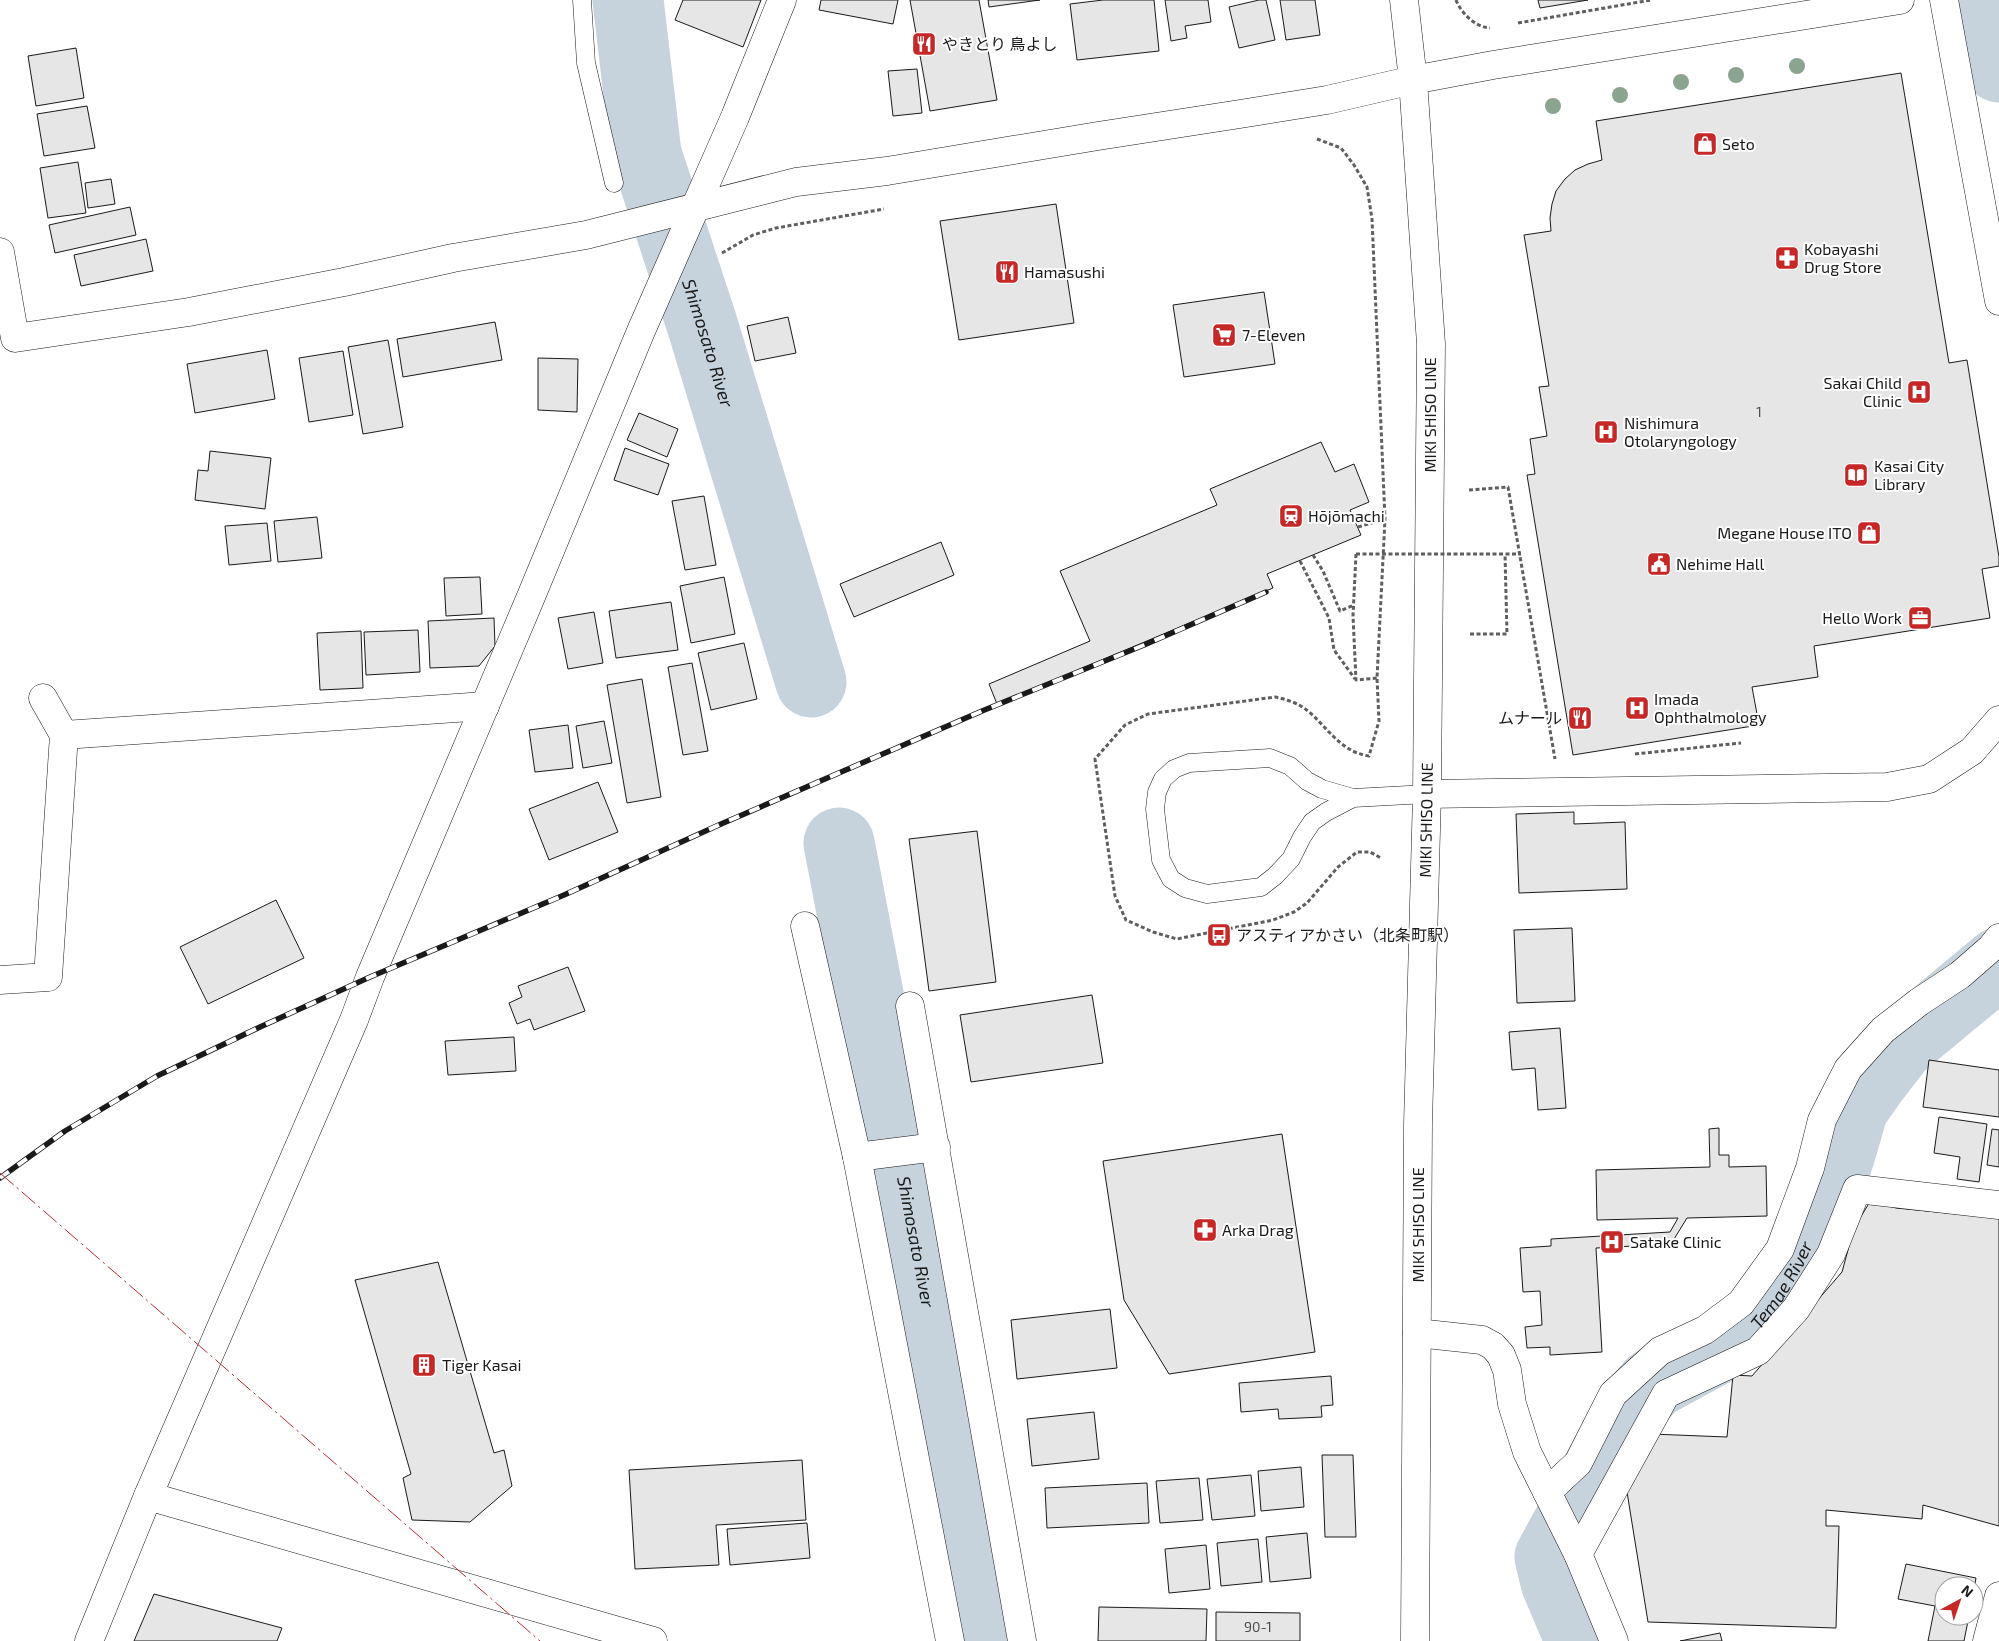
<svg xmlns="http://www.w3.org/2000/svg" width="1999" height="1641" font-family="'Exo 2','Noto Sans JP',sans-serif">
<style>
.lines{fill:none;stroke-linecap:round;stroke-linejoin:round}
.river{stroke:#c6d2dc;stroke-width:71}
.building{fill:#e6e6e6;stroke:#1a1a1a}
.lane-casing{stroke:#1a1a1a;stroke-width:19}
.street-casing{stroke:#1a1a1a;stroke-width:29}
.secondary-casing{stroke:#1a1a1a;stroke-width:29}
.primary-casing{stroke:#1a1a1a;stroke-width:29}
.path{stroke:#5f5f5f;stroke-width:3;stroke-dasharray:4 2.5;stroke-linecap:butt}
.lane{stroke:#fff;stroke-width:18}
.street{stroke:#fff;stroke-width:28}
.secondary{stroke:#fff;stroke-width:28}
.primary{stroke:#fff;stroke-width:28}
.rail-casing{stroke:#1a1a1a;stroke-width:5.5}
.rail{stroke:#fff;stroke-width:4;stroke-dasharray:11;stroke-linecap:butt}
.path-bridge{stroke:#5f5f5f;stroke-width:3;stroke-dasharray:4 2.5;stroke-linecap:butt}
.power{stroke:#c62828;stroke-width:1;stroke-dasharray:18 4 2.5 4;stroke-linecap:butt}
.tree{fill:#8aa48f}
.labels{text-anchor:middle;stroke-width:4;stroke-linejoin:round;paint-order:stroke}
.number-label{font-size:14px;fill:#4d4d4d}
.poi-label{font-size:16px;fill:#1a1a1a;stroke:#fff;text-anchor:start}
.street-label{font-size:16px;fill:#1a1a1a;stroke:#fff}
.water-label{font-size:18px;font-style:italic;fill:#1a1a1a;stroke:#fff}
</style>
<rect width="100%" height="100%" fill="#fff"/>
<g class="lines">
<g class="river">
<path id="s1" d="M628 0 646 154 702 324 811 682"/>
<path d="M1989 0 1999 67"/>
<path id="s2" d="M839 843 932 1328 976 1532 990 1641"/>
<path id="s3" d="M1581 1641 1556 1582 1550 1557 1630 1410 1652 1384 1753 1329 1778 1297 1798 1263 1819 1217 1841 1150 1853 1108 1872 1081 1899 1046 1999 963"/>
</g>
</g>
<g class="building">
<path d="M683 0H761L743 47 675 20Z"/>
<path d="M821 0H898L893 24 819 10Z"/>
<path d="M910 0H979L997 100 930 111Z"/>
<path d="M988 0H1040L989 7Z"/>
<path d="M1103 0H1154L1159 51 1077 60 1070 4Z"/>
<path d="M1165 0H1208L1211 22 1185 26 1187 38 1171 41Z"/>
<path d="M1259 0H1266L1275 40 1239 48 1229 7Z"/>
<path d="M1280 0H1315L1320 35 1286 40Z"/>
<path d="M1538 0H1588L1540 8Z"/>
<path d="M76 48 84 98 36 106 28 56Z"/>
<path d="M917 69 922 113 893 116 888 71Z"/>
<path d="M1901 73 1949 363 1967 360 1999 557V566L1982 569 1990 618 1814 646 1818 677 1752 687 1759 725 1573 755 1527 475 1535 474 1530 439 1547 436 1539 387 1549 386 1524 235 1551 231 1550 218 1552 204 1556 191 1565 179 1575 170 1588 164 1602 160 1596 121Z"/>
<path d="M87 106 95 148 44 156 37 114Z"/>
<path d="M78 162 86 213 48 218 40 168Z"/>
<path d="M111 179 115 204 88 208 85 183Z"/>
<path d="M1056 204 1074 323 959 340 940 221Z"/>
<path d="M130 207 136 235 55 253 49 225Z"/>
<path d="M146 239 153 271 81 286 74 255Z"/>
<path d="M1264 292 1275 364 1184 377 1173 305Z"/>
<path d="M788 317 796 353 755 361 747 326Z"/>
<path d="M495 322 502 360 403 377 397 339Z"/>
<path d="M388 340 403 427 363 434 348 347Z"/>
<path d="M267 350 275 399 195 413 187 364Z"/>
<path d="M343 351 353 415 309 422 299 358Z"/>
<path d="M538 358 578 359 577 412 538 410Z"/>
<path d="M639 413 678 429 667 457 627 440Z"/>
<path d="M1321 442 1335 472 1354 464 1369 502 1350 510 1361 535 1267 574 1273 588 997 704 989 684 1090 641 1060 571 1217 505 1210 489Z"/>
<path d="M625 448 669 464 658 495 614 480Z"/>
<path d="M210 451 271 458 265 509 195 500 198 470 208 471Z"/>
<path d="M704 496 716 565 685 570 672 501Z"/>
<path d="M317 517 322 558 278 562 274 521Z"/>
<path d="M267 523 271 561 229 565 225 526Z"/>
<path d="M941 542 954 575 854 617 840 584Z"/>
<path d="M480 577 482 614 446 616 444 578Z"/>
<path d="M724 577 735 634 691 643 680 586Z"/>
<path d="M671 602 678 650 616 658 609 611Z"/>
<path d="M594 612 603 663 568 669 558 618Z"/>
<path d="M494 618 495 646 479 666 430 668 428 621Z"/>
<path d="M418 630 420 672 366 675 364 632Z"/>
<path d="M361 631 363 688 320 690 317 633Z"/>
<path d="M744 643 757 699 711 710 698 653Z"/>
<path d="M692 663 708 751 683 755 668 667Z"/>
<path d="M642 679 661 797 627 803 607 685Z"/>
<path d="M604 721 612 763 583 768 576 726Z"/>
<path d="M568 725 573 768 535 772 529 730Z"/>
<path d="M598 782 618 832 549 860 529 809Z"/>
<path d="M1574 812V824L1625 822 1627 889 1519 893 1516 814Z"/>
<path d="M977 831 996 982 929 991 909 839Z"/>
<path d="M276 900 304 958 208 1004 180 947Z"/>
<path d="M1572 928 1575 1001 1517 1003 1514 930Z"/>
<path d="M568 967 585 1011 534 1030 530 1019 517 1024 509 1003 522 997 518 986Z"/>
<path d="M1092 995 1103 1063 971 1082 960 1015Z"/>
<path d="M1560 1028 1566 1108 1538 1110 1535 1068 1512 1070 1509 1032Z"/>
<path d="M514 1037 516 1071 448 1075 445 1041Z"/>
<path d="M1929 1060 1999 1070V1117L1923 1107Z"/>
<path d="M1939 1117 1987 1124 1979 1182 1957 1179 1960 1157 1934 1153Z"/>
<path d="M1719 1128V1155H1729V1167L1766 1166 1767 1216 1687 1218 1671 1244 1596 1248 1602 1352 1550 1355V1347L1527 1348 1525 1327 1542 1325 1540 1291 1523 1292 1520 1248 1551 1246V1239L1670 1232 1678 1218 1597 1220 1596 1170 1710 1167 1709 1129Z"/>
<path d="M1992 1129 1999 1130V1167L1987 1165Z"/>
<path d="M1282 1134 1315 1352 1169 1374 1124 1300 1103 1161Z"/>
<path d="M1871 1200 1896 1208 1999 1218V1526L1923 1505 1922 1519 1826 1510V1526H1839L1836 1628 1648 1622 1627 1492 1651 1434 1727 1437 1733 1375 1752 1376 1842 1272 1854 1228Z"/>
<path d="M438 1262 494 1453 504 1450 512 1486 470 1522 412 1520 403 1478 411 1474 355 1280Z"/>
<path d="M1110 1309 1117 1368 1017 1379 1011 1320Z"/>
<path d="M1331 1376 1333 1405 1321 1406 1322 1417 1279 1419 1278 1409 1241 1412 1239 1383Z"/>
<path d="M1094 1412 1099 1459 1032 1466 1027 1419Z"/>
<path d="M1322 1455H1353L1356 1537H1325Z"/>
<path d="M802 1460 806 1520 716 1525 719 1565 635 1569 629 1470Z"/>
<path d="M1301 1467 1304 1507 1261 1511 1258 1471Z"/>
<path d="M1251 1475 1255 1516 1212 1520 1207 1479Z"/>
<path d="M1199 1478 1203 1520 1160 1523 1156 1481Z"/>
<path d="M1147 1483 1149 1523 1047 1528 1045 1488Z"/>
<path d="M807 1523 810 1558 730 1565 727 1529Z"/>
<path d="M1307 1533 1311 1578 1270 1582 1266 1537Z"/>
<path d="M1258 1539 1262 1582 1221 1586 1217 1543Z"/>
<path d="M1206 1545 1210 1589 1169 1593 1165 1549Z"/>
<path d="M1906 1564 1976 1578 1974 1589V1586H1944V1616H1969L1964 1641H1928L1935 1606 1898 1599Z"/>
<path d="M154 1594 282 1628 277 1641H134Z"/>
<path d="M1099 1607 1207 1609 1206 1641H1098Z"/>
<path d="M1216 1612 1300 1613V1641H1216Z"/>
<path d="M1720 1633 1722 1641H1680Z"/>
</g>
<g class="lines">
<defs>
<g id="lane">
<path d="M582 0 586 63 614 183"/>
<path d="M1353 798 1326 812 1312 822 1302 837 1291 859 1275 876 1261 887 1207 894 1185 888 1171 879 1161 860 1155 809 1157 792 1163 779 1174 769 1189 763 1270 758 1290 766 1307 781 1322 789 1353 798 1427 794"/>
</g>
<g id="street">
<path d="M64 735 485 706"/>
<path d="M805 926 857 1157 950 1641"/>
<path d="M0 980 48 977 64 735 43 698"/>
<path d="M910 1006 1022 1641"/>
<path d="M857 1157 936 1147"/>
<path d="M1417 1333 1482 1340 1493 1346 1501 1355 1507 1370 1512 1404 1527 1452 1578 1554 1614 1641"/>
<path d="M1547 1492 1578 1463 1613 1394 1660 1351 1705 1330 1741 1303 1780 1249 1810 1168 1822 1120 1848 1069 1883 1030 1919 1002 1960 975 1991 948 1999 938"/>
<path d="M1578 1554 1666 1394 1758 1351 1796 1309 1831 1254 1857 1189 1999 1205"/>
<path d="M1987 1641 1999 1596"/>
</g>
<g id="secondary">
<path d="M1944 0 1999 301"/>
<path d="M0 252 15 338 189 312 344 282 453 258 586 235 796 182 887 171 1098 136 1240 114 1327 100 1413 80 1493 65 1900 0"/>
<path d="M1427 794 1887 787 1929 779 1972 751 1999 720"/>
<path d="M148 1496 653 1641"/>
<path d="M89 1641 148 1496 354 1020 370 977 530 599 641 331 735 117 782 0"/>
</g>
<path id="primary" d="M1404 0 1413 80 1431 344 1427 794 1418 1124 1415 1641"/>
</defs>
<use href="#lane" class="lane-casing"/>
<use href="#street" class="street-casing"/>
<use href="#secondary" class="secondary-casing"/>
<use href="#primary" class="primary-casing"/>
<g class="path">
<path d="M1456 0C1461 13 1475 27 1490 28"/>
<path d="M1518 23 1651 0"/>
<path d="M1317 139 1341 148 1354 165 1367 187 1372 219 1385 519 1377 678 1379 721 1369 756C1339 752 1326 724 1304 708 1295 702 1285 699 1275 697L1148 714 1125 725 1095 759 1115 896 1126 920 1153 932 1177 939 1273 920 1294 912 1307 903 1338 867 1357 852H1370L1381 858"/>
<path d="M722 253 753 235 776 228 884 209"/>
<path d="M1469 490 1508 487 1555 759"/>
<path d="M1358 527 1385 519"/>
<path d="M1356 554 1353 616 1356 680 1377 678"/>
<path d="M1313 555 1323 571 1340 611 1354 605"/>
<path d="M1300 561 1329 618 1334 650 1355 679"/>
<path d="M1470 634H1507L1505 554"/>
<path d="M1635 754 1741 743"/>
</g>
<use href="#lane" class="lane"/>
<use href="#street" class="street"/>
<use href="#secondary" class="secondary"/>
<use href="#primary" class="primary"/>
<defs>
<path id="rail" d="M0 1178 65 1131 157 1076 260 1027 370 977 564 895 721 824 982 711 1144 645 1266 592"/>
</defs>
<use href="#rail" class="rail-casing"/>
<use href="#rail" class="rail"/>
<path class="path-bridge" d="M1356 554H1521"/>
<path class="power" d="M0 1173 540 1641"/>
</g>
<g class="tree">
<circle cx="1797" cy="66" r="8"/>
<circle cx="1736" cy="75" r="8"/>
<circle cx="1681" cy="82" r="8"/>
<circle cx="1620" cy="95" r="8"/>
<circle cx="1553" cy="106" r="8"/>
</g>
<defs>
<symbol id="restaurant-square" viewBox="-11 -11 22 22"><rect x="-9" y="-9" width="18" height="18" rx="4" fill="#c62828" stroke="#fff"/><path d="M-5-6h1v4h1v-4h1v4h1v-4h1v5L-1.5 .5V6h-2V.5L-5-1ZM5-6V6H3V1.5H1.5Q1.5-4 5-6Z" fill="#fff"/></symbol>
<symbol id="shop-square" viewBox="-11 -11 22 22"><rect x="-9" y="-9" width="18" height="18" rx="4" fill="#c62828" stroke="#fff"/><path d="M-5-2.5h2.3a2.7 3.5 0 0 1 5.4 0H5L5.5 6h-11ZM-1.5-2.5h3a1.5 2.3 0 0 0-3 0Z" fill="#fff"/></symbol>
<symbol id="pharmacy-square" viewBox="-11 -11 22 22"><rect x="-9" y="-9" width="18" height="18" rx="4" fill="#c62828" stroke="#fff"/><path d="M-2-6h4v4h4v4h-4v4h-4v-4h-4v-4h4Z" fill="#fff"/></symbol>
<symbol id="supermarket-square" viewBox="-11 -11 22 22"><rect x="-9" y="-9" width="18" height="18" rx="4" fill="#c62828" stroke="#fff"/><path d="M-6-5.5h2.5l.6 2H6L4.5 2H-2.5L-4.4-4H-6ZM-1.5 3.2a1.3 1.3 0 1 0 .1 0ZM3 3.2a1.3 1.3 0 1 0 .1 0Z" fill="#fff"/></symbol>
<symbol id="hospital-square" viewBox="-11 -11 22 22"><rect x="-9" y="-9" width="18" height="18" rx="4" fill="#c62828" stroke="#fff"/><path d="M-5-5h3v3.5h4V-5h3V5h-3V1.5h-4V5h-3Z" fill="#fff"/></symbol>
<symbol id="library-square" viewBox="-11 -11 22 22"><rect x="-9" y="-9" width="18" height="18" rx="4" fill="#c62828" stroke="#fff"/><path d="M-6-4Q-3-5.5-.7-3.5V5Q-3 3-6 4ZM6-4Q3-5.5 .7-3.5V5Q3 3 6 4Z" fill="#fff"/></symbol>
<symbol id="station-square" viewBox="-11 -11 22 22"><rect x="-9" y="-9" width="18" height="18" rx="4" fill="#c62828" stroke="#fff"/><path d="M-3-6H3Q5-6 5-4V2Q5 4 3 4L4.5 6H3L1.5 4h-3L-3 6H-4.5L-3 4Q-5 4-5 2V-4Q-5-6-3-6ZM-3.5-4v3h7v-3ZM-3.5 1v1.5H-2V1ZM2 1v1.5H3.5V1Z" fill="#fff"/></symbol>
<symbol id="civic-square" viewBox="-11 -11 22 22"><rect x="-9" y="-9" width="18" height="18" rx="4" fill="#c62828" stroke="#fff"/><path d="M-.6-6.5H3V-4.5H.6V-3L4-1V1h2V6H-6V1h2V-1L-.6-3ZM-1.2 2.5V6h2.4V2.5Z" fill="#fff"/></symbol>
<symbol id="office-square" viewBox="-11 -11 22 22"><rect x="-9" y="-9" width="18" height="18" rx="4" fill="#c62828" stroke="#fff"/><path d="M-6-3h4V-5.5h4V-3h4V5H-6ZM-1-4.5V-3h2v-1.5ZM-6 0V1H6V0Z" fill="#fff"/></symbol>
<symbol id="bus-square" viewBox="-11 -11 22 22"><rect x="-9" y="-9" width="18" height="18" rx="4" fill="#c62828" stroke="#fff"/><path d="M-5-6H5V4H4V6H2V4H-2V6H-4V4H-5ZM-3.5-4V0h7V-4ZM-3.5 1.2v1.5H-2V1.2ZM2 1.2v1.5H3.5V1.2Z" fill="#fff"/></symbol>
<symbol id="building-square" viewBox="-11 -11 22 22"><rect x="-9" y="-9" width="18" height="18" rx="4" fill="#c62828" stroke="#fff"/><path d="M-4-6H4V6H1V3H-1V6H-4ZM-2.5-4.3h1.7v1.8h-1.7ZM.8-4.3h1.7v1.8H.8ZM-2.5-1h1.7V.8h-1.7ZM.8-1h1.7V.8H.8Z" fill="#fff"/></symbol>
</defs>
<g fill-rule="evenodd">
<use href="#restaurant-square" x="910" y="30" width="28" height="28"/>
<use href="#shop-square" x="1691" y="130" width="28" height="28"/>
<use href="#pharmacy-square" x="1773" y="244" width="28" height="28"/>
<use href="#restaurant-square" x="993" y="258" width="28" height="28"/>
<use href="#supermarket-square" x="1210" y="321" width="28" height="28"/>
<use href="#hospital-square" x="1905" y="378" width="28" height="28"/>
<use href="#hospital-square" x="1592" y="418" width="28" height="28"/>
<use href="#library-square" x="1842" y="461" width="28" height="28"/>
<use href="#station-square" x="1277" y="502" width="28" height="28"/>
<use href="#shop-square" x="1855" y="519" width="28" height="28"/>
<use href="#civic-square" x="1645" y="550" width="28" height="28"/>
<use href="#office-square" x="1906" y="604" width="28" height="28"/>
<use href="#hospital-square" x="1623" y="694" width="28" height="28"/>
<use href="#restaurant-square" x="1566" y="704" width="28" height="28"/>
<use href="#bus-square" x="1205" y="921" width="28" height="28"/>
<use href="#pharmacy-square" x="1191" y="1216" width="28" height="28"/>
<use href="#hospital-square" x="1598" y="1228" width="28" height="28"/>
<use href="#building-square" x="410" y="1351" width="28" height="28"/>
</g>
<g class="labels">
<g class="number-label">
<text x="1759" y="417">1</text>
<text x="1258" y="1632">90-1</text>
</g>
<g class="poi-label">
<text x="942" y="50">やきとり 鳥よし</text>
<text x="1722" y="150">Seto</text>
<text x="1804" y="255">Kobayashi<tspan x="1804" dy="18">Drug Store</tspan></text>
<text x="1024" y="278">Hamasushi</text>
<text x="1242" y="341">7-Eleven</text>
<text x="1902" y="389" text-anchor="end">Sakai Child<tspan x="1902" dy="18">Clinic</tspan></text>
<text x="1624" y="429">Nishimura<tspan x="1624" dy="18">Otolaryngology</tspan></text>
<text x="1874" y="472">Kasai City<tspan x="1874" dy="18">Library</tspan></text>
<text x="1308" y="522">Hōjōmachi</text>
<text x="1852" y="539" text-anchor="end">Megane House ITO</text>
<text x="1676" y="570">Nehime Hall</text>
<text x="1902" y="624" text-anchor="end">Hello Work</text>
<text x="1654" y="705">Imada<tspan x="1654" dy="18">Ophthalmology</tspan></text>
<text x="1562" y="724" text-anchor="end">ムナール</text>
<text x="1236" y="941">アスティアかさい（北条町駅）</text>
<text x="1222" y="1236">Arka Drag</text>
<text x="1630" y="1248">Satake Clinic</text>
<text x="442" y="1371">Tiger Kasai</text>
</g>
<g class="street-label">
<text transform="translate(1430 415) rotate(-90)" y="6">MIKI SHISO LINE</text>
<text transform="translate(1426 820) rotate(-89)" y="6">MIKI SHISO LINE</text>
<text transform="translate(1418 1225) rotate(-90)" y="6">MIKI SHISO LINE</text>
</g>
<g class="water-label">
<text dy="6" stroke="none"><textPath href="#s1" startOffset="354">Shimosato River</textPath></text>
<text dy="6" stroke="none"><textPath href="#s2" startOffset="406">Shimosato River</textPath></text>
<text dy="6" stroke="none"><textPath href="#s3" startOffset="459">Temae River</textPath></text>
</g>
</g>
<g transform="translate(1959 1601) rotate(40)"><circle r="24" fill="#ffffff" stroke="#a3a3a3"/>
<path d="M0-4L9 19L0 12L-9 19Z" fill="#c62828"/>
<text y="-8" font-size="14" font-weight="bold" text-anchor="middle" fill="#1a1a1a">N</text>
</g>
</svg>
